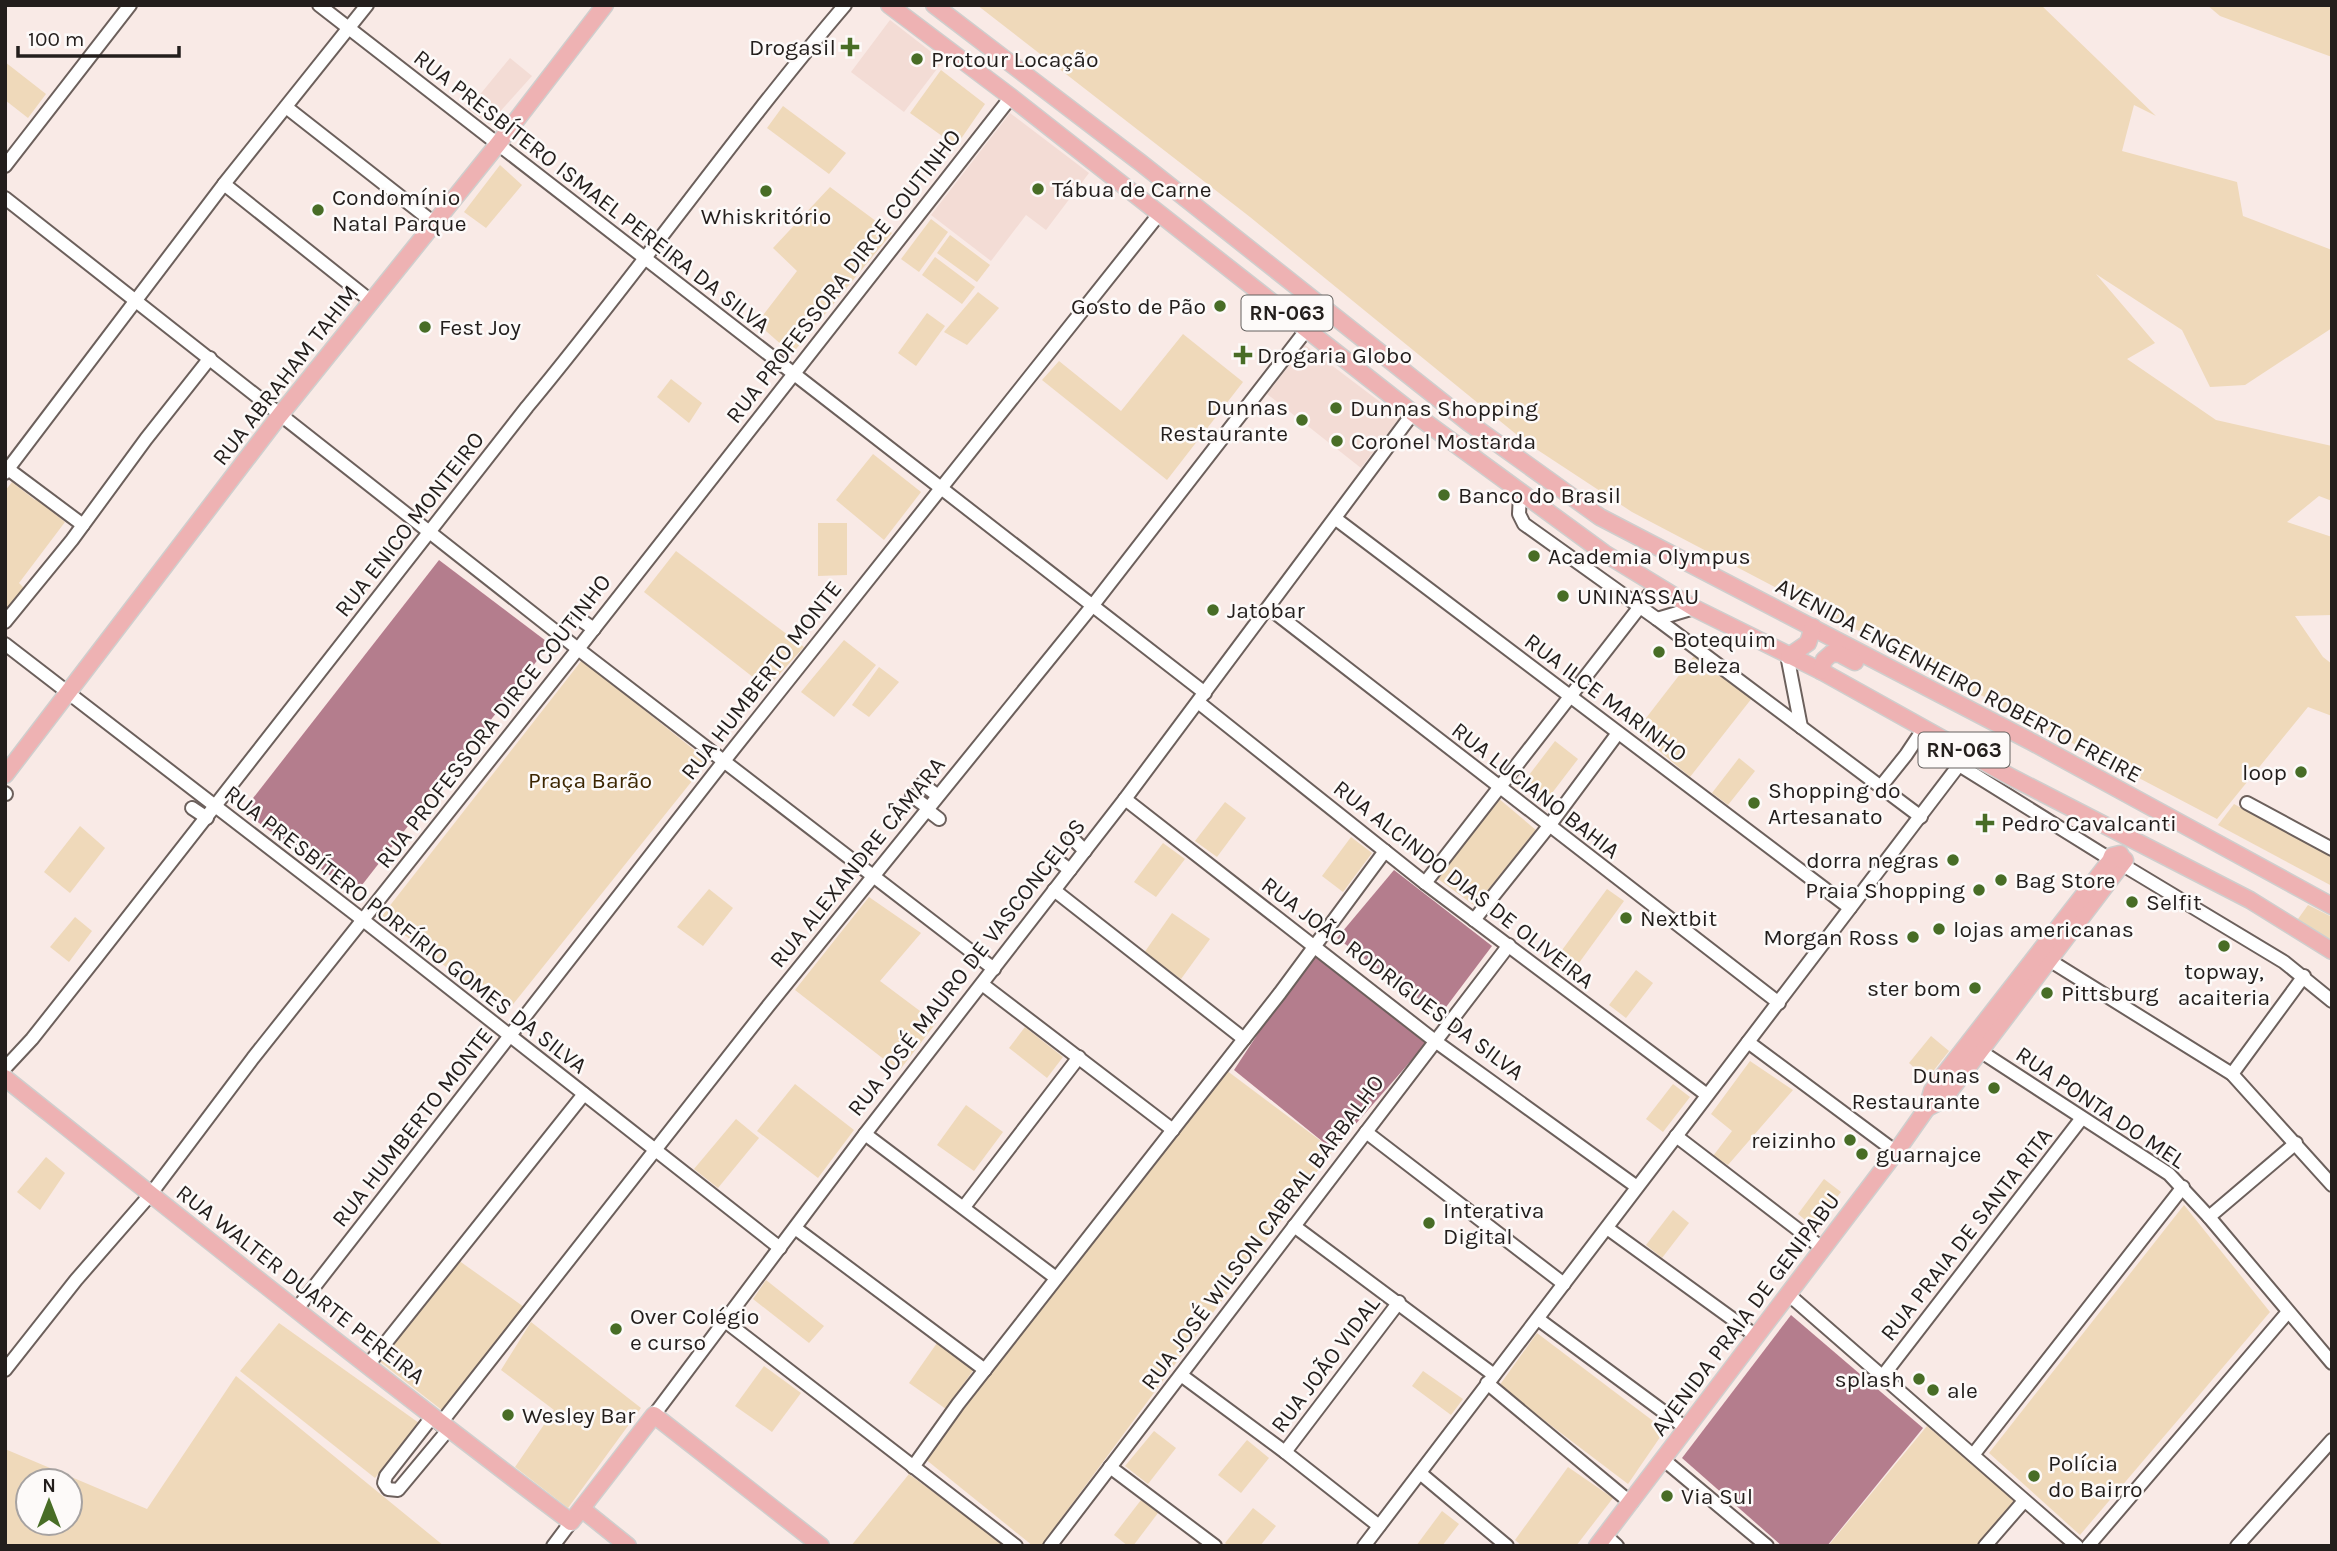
<svg xmlns="http://www.w3.org/2000/svg" width="2337" height="1551" font-family="Karla,sans-serif">
<style>
.built{fill:#f3dcd5}
.green{fill:#efd9ba;fill-rule:evenodd}
.water{fill:#b47d8d}
.lines{fill:none;stroke-linecap:round;stroke-linejoin:round}
.minor-casing{stroke:#6c605c;stroke-width:16}
.major-casing{stroke:#cfcecd;stroke-width:19}
.minor{stroke:#fff;stroke-width:12}
.major{stroke:#eeb2b3;stroke-width:16}
.poi-dot{fill:#486d26;stroke:#fdfaf9;stroke-width:2.5}
.labels{text-anchor:middle;stroke-width:5;stroke-linejoin:round;paint-order:stroke}
.shield{fill:#fdfaf9;stroke:#64605e;stroke-width:2}
.shield-label{font-size:21px;font-weight:bold;fill:#231e1c}
.poi-label{font-size:23px;fill:#231e1c;stroke:#fdfaf9;text-anchor:start}
.street-label{font-size:23px;fill:#231e1c;stroke:#fdfaf9}
.park-label{font-size:23px;fill:#3b2500;stroke:#fdfaf9}
</style>
<rect width="100%" height="100%" fill="#f9eae6"/>
<g class="built">
<path d="M890 20 943 61 904 112 851 72Z"/>
<path d="M510 58 532 76 489 124 468 109Z"/>
<path d="M1010 113 1089 173 1046 230 1026 215 991 261 931 215Z"/>
<path d="M1305 345 1400 417 1361 468 1267 394Z"/>
</g>
<g class="green">
<path d="M977 5H2041L2156 116 2134 105 2122 151 2237 182 2243 216 2332 250V328L2245 385 2210 387 2182 330 2096 274 2155 343 2127 359 2216 420 2332 446V501L2319 496 2287 522 2332 537V615L2295 616 2323 657 2332 664V716L2308 707 2217 819 1632 512 1527 443 1250 217Z"/>
<path d="M2207 5H2332V57L2220 16Z"/>
<path d="M5 62 46 94 28 118 5 100Z"/>
<path d="M941 70 985 104 956 146 910 113Z"/>
<path d="M783 106 846 153 829 174 767 128Z"/>
<path d="M500 165 522 185 486 228 464 212Z"/>
<path d="M830 187 892 233 792 354 757 323 797 271 773 248Z"/>
<path d="M931 219 948 232 919 272 901 259Z"/>
<path d="M950 235 990 265 977 282 937 253Z"/>
<path d="M935 257 975 287 962 304 922 275Z"/>
<path d="M978 292 999 308 967 345 944 332Z"/>
<path d="M927 313 945 326 916 366 898 353Z"/>
<path d="M1183 334 1243 382 1167 480 1042 380 1059 361 1121 411Z"/>
<path d="M671 379 702 403 689 423 657 397Z"/>
<path d="M873 454 921 492 884 540 836 500Z"/>
<path d="M12 482 35 500 40 494 44 497 41 503 65 522 19 583 24 588 5 614V491Z"/>
<path d="M818 523H847V575L818 576Z"/>
<path d="M676 551 804 647 767 688 644 592Z"/>
<path d="M844 640 876 665 834 717 801 692Z"/>
<path d="M1694 656 1752 698 1690 777 1636 731Z"/>
<path d="M582 660 708 761 506 1013 381 917Z"/>
<path d="M879 667 899 682 869 717 852 705Z"/>
<path d="M1555 741 1578 759 1549 797 1526 779Z"/>
<path d="M1739 758 1755 771 1728 805 1712 793Z"/>
<path d="M1498 798 1536 830 1475 906 1438 879Z"/>
<path d="M1225 802 1246 818 1217 857 1195 841Z"/>
<path d="M2234 804 2332 857V886L2218 825Z"/>
<path d="M80 826 105 848 70 893 44 872Z"/>
<path d="M1351 837 1372 853 1343 892 1322 876Z"/>
<path d="M1163 843 1185 859 1156 897 1134 882Z"/>
<path d="M709 889 733 908 703 946 677 927Z"/>
<path d="M1607 889 1624 901 1568 978 1551 965Z"/>
<path d="M869 897 921 933 880 981 936 1023 899 1071 795 990Z"/>
<path d="M2308 905 2332 917V942L2298 919Z"/>
<path d="M1172 913 1210 939 1181 979 1144 953Z"/>
<path d="M75 917 92 931 69 962 50 947Z"/>
<path d="M1636 970 1653 983 1626 1018 1609 1005Z"/>
<path d="M1025 1027 1063 1057 1047 1078 1009 1048Z"/>
<path d="M1931 1036 1949 1051 1927 1079 1909 1063Z"/>
<path d="M1750 1061 1793 1090 1728 1165 1713 1156 1732 1131 1711 1114Z"/>
<path d="M1222 1067 1333 1150 1041 1546H1033L924 1458Z"/>
<path d="M795 1084 854 1130 818 1178 757 1131Z"/>
<path d="M1673 1084 1690 1097 1663 1132 1646 1119Z"/>
<path d="M966 1105 1003 1132 974 1171 937 1145Z"/>
<path d="M736 1119 759 1138 718 1188 694 1169Z"/>
<path d="M46 1157 65 1173 40 1210 17 1192Z"/>
<path d="M1824 1179 1841 1192 1814 1227 1798 1214Z"/>
<path d="M2184 1205 2270 1312 2080 1535 1989 1453Z"/>
<path d="M1673 1210 1689 1223 1662 1258 1646 1245Z"/>
<path d="M458 1260 524 1307 443 1411 379 1361Z"/>
<path d="M766 1280 824 1326 809 1343 753 1299Z"/>
<path d="M531 1322 641 1408 568 1508 515 1467 554 1410 501 1370Z"/>
<path d="M279 1323 419 1423 375 1478 240 1371Z"/>
<path d="M1537 1333 1665 1430 1628 1484 1499 1386Z"/>
<path d="M937 1343 974 1369 946 1409 909 1383Z"/>
<path d="M764 1366 801 1393 772 1432 735 1406Z"/>
<path d="M1423 1371 1463 1399 1451 1415 1412 1386Z"/>
<path d="M236 1376 444 1546H5V1449L147 1509ZM28 1481H70V1523H28Z"/>
<path d="M1927 1426 2016 1501 1976 1546H1828Z"/>
<path d="M1154 1431 1176 1448 1148 1484 1125 1466Z"/>
<path d="M1247 1440 1269 1458 1241 1493 1218 1475Z"/>
<path d="M1568 1467 1613 1498 1576 1546H1522L1515 1540Z"/>
<path d="M909 1474 1006 1546H851Z"/>
<path d="M1141 1500 1158 1513 1133 1546H1128L1114 1535Z"/>
<path d="M1253 1508 1276 1526 1260 1546H1228L1225 1543Z"/>
<path d="M1442 1511 1459 1524 1442 1546H1416Z"/>
</g>
<g class="water">
<path d="M439 560 550 644 355 894 243 811Z"/>
<path d="M1394 870 1492 946 1440 1015 1337 938Z"/>
<path d="M1313 950 1430 1039 1333 1150 1234 1070Z"/>
<path d="M1791 1315 1923 1428 1827 1546H1782L1682 1458Z"/>
</g>
<g class="lines">
<defs>
<g id="minor">
<path d="M319 5 1205 693"/>
<path d="M286 107 434 223"/>
<path d="M5 166 130 5"/>
<path d="M224 184 372 302"/>
<path d="M5 198 578 649 994 969"/>
<path d="M8 469 83 525"/>
<path d="M5 473 224 184 367 5"/>
<path d="M1520 494 1519 514 1524 524 1657 619 1921 817"/>
<path d="M1336 519 1850 908"/>
<path d="M1269 608 1779 1003"/>
<path d="M578 618 594 629"/>
<path d="M1657 619 1694 608"/>
<path d="M5 622 72 540 146 439 210 358"/>
<path d="M5 644 363 920 780 1248"/>
<path d="M1787 655 1801 727"/>
<path d="M1198 702 1425 883 1707 1095"/>
<path d="M1959 765 2110 859"/>
<path d="M922 784 937 795"/>
<path d="M1882 785 1906 755 1924 728"/>
<path d="M5 793 6 794"/>
<path d="M912 796 927 807"/>
<path d="M1125 799 1435 1041 1637 1187"/>
<path d="M2247 803 2332 849"/>
<path d="M192 808 207 818"/>
<path d="M926 809 939 819"/>
<path d="M1072 838 1085 851"/>
<path d="M1054 858 1070 870"/>
<path d="M2123 865 2284 962 2332 1001"/>
<path d="M1425 883 1656 586"/>
<path d="M1054 890 1244 1039"/>
<path d="M1474 920 1549 826 1618 733"/>
<path d="M2049 960 2232 1074 2332 1185"/>
<path d="M982 984 1173 1130"/>
<path d="M1748 1042 1896 1152"/>
<path d="M1980 1051 2169 1174 2209 1217 2332 1363"/>
<path d="M5 1068 32 1039 96 958 527 407C636 276 734 135 845 5"/>
<path d="M2232 1074 2304 976"/>
<path d="M1366 1132 1564 1284"/>
<path d="M865 1134 1056 1278"/>
<path d="M1676 1136 1822 1248"/>
<path d="M964 1207 1079 1057"/>
<path d="M2209 1217 2296 1143"/>
<path d="M1294 1226 1494 1375"/>
<path d="M795 1228 985 1370"/>
<path d="M1607 1228 1756 1336"/>
<path d="M1788 1294 2077 1546"/>
<path d="M296 1310 724 761 1160 213"/>
<path d="M1538 1319 1687 1429"/>
<path d="M725 1321 1016 1546"/>
<path d="M368 1365 584 1094"/>
<path d="M5 1370 76 1280 150 1195 253 1058 578 649 1011 97"/>
<path d="M1181 1375 1285 1452 1379 1526"/>
<path d="M1882 1377 2082 1118"/>
<path d="M1487 1383 1631 1503"/>
<path d="M654 1415 865 1134 1125 799 1413 413"/>
<path d="M432 1417 386 1476 384 1483 388 1489 398 1490 448 1430"/>
<path d="M440 1424 769 1005 1093 605 1307 329"/>
<path d="M1285 1452 1399 1302"/>
<path d="M1973 1455 2183 1187"/>
<path d="M1664 1460 1767 1546"/>
<path d="M913 1467 958 1404 1280 993 1385 851"/>
<path d="M1110 1467 1215 1546"/>
<path d="M1420 1473 1507 1546"/>
<path d="M1605 1535 1617 1546"/>
<path d="M553 1546 571 1522"/>
<path d="M1050 1546 1509 945"/>
<path d="M1364 1546 1959 765 1946 755 1931 734"/>
<path d="M1985 1546 2024 1501"/>
<path d="M2088 1546 2288 1312"/>
<path d="M2237 1546 2332 1440"/>
</g>
<g id="major">
<path d="M889 5 1011 97 1413 413 1604 553 1694 608 1821 671 2011 777 2250 900 2332 951"/>
<path d="M934 5 1141 163 1469 423 1600 517 2032 742 2332 906"/>
<path d="M1789 656 1808 643 1813 627"/>
<path d="M1821 671 1824 660 1832 653 1840 654 1855 662"/>
<path d="M5 775 280 415 498 144 605 5"/>
<path d="M5 1078C193 1228 380 1378 571 1522L654 1415 821 1546"/>
<path d="M1927 1108 1943 1100 2125 860"/>
<path d="M582 1509 628 1546"/>
<path d="M1597 1546 1896 1152 1927 1108 1932 1091 1939 1081 2110 861 2112 856 2120 854 2124 861"/>
</g>
</defs>
<use href="#minor" class="minor-casing"/>
<use href="#major" class="major-casing"/>
<use href="#minor" class="minor"/>
<use href="#major" class="major"/>
</g>
<g class="poi-dot">
<path d="M846.5 36.5h7v7h7v7h-7v7h-7v-7h-7v-7h7z"/>
<circle cx="917" cy="59" r="7"/>
<circle cx="1038" cy="189" r="7"/>
<circle cx="766" cy="191" r="7"/>
<circle cx="318" cy="210" r="7"/>
<circle cx="1220" cy="306" r="7"/>
<circle cx="425" cy="327" r="7"/>
<path d="M1239.5 344.5h7v7h7v7h-7v7h-7v-7h-7v-7h7z"/>
<circle cx="1336" cy="408" r="7"/>
<circle cx="1302" cy="420" r="7"/>
<circle cx="1337" cy="441" r="7"/>
<circle cx="1444" cy="495" r="7"/>
<circle cx="1534" cy="556" r="7"/>
<circle cx="1563" cy="596" r="7"/>
<circle cx="1213" cy="610" r="7"/>
<circle cx="1659" cy="652" r="7"/>
<circle cx="2301" cy="772" r="7"/>
<circle cx="1754" cy="803" r="7"/>
<path d="M1981.5 812.5h7v7h7v7h-7v7h-7v-7h-7v-7h7z"/>
<circle cx="1953" cy="860" r="7"/>
<circle cx="2001" cy="880" r="7"/>
<circle cx="1979" cy="890" r="7"/>
<circle cx="2132" cy="902" r="7"/>
<circle cx="1626" cy="918" r="7"/>
<circle cx="1939" cy="929" r="7"/>
<circle cx="1913" cy="937" r="7"/>
<circle cx="2224" cy="946" r="7"/>
<circle cx="1975" cy="988" r="7"/>
<circle cx="2047" cy="993" r="7"/>
<circle cx="1994" cy="1088" r="7"/>
<circle cx="1850" cy="1140" r="7"/>
<circle cx="1862" cy="1154" r="7"/>
<circle cx="1429" cy="1223" r="7"/>
<circle cx="616" cy="1329" r="7"/>
<circle cx="1919" cy="1379" r="7"/>
<circle cx="1933" cy="1390" r="7"/>
<circle cx="508" cy="1415" r="7"/>
<circle cx="2034" cy="1476" r="7"/>
<circle cx="1667" cy="1496" r="7"/>
</g>
<g class="labels">
<g class="shield">
<rect x="1241.5" y="295.5" width="91" height="35" rx="5"/>
<rect x="1918.5" y="732.5" width="91" height="35" rx="5"/>
</g>
<g class="shield-label">
<text x="1287" y="320">RN-063</text>
<text x="1964" y="757">RN-063</text>
</g>
<g class="poi-label">
<text x="836" y="55" text-anchor="end">Drogasil</text>
<text x="931" y="67">Protour Locação</text>
<text x="1052" y="197">Tábua de Carne</text>
<text x="332" y="205">Condomínio<tspan x="332" dy="26">Natal Parque</tspan></text>
<text x="766" y="224" text-anchor="middle">Whiskritório</text>
<text x="1206" y="314" text-anchor="end">Gosto de Pão</text>
<text x="439" y="335">Fest Joy</text>
<text x="1257" y="363">Drogaria Globo</text>
<text x="1288" y="415" text-anchor="end">Dunnas<tspan x="1288" dy="26">Restaurante</tspan></text>
<text x="1350" y="416">Dunnas Shopping</text>
<text x="1351" y="449">Coronel Mostarda</text>
<text x="1458" y="503">Banco do Brasil</text>
<text x="1548" y="564">Academia Olympus</text>
<text x="1577" y="604">UNINASSAU</text>
<text x="1227" y="618">Jatobar</text>
<text x="1673" y="647">Botequim<tspan x="1673" dy="26">Beleza</tspan></text>
<text x="2287" y="780" text-anchor="end">loop</text>
<text x="1768" y="798">Shopping do<tspan x="1768" dy="26">Artesanato</tspan></text>
<text x="2001" y="831">Pedro Cavalcanti</text>
<text x="1939" y="868" text-anchor="end">dorra negras</text>
<text x="2015" y="888">Bag Store</text>
<text x="1965" y="898" text-anchor="end">Praia Shopping</text>
<text x="2146" y="910">Selfit</text>
<text x="1640" y="926">Nextbit</text>
<text x="1953" y="937">lojas americanas</text>
<text x="1899" y="945" text-anchor="end">Morgan Ross</text>
<text x="2224" y="979" text-anchor="middle">topway,<tspan x="2224" dy="26">acaiteria</tspan></text>
<text x="1961" y="996" text-anchor="end">ster bom</text>
<text x="2061" y="1001">Pittsburg</text>
<text x="1980" y="1083" text-anchor="end">Dunas<tspan x="1980" dy="26">Restaurante</tspan></text>
<text x="1836" y="1148" text-anchor="end">reizinho</text>
<text x="1876" y="1162">guarnajce</text>
<text x="1443" y="1218">Interativa<tspan x="1443" dy="26">Digital</tspan></text>
<text x="630" y="1324">Over Colégio<tspan x="630" dy="26">e curso</tspan></text>
<text x="1905" y="1387" text-anchor="end">splash</text>
<text x="1947" y="1398">ale</text>
<text x="522" y="1423">Wesley Bar</text>
<text x="2048" y="1471">Polícia<tspan x="2048" dy="26">do Bairro</tspan></text>
<text x="1681" y="1504">Via Sul</text>
</g>
<g class="street-label">
<text transform="translate(592 191) rotate(38)" y="8">RUA PRESBÍTERO ISMAEL PEREIRA DA SILVA</text>
<text transform="translate(843 276) rotate(-52)" y="8">RUA PROFESSORA DIRCE COUTINHO</text>
<text transform="translate(285 375) rotate(-52)" y="8">RUA ABRAHAM TAHIM</text>
<text transform="translate(409 524) rotate(-52)" y="8">RUA ENICO MONTEIRO</text>
<text transform="translate(761 680) rotate(-52)" y="8">RUA HUMBERTO MONTE</text>
<text transform="translate(1959 680) rotate(28)" y="8">AVENIDA ENGENHEIRO ROBERTO FREIRE</text>
<text transform="translate(1606 697) rotate(37)" y="8">RUA ILCE MARINHO</text>
<text transform="translate(493 721) rotate(-52)" y="8">RUA PROFESSORA DIRCE COUTINHO</text>
<text transform="translate(1536 790) rotate(38)" y="8">RUA LUCIANO BAHIA</text>
<text transform="translate(857 862) rotate(-51)" y="8">RUA ALEXANDRE CÂMARA</text>
<text transform="translate(1464 884) rotate(38)" y="8">RUA ALCINDO DIAS DE OLIVEIRA</text>
<text transform="translate(406 929) rotate(38)" y="8">RUA PRESBÍTERO PORFÍRIO GOMES DA SILVA</text>
<text transform="translate(966 967) rotate(-52)" y="8">RUA JOSÉ MAURO DE VASCONCELOS</text>
<text transform="translate(1393 978) rotate(37)" y="8">RUA JOÃO RODRIGUES DA SILVA</text>
<text transform="translate(2101 1107) rotate(34)" y="8">RUA PONTA DO MEL</text>
<text transform="translate(412 1127) rotate(-52)" y="8">RUA HUMBERTO MONTE</text>
<text transform="translate(1262 1232) rotate(-53)" y="8">RUA JOSÉ WILSON CABRAL BARBALHO</text>
<text transform="translate(1966 1234) rotate(-52)" y="8">RUA PRAIA DE SANTA RITA</text>
<text transform="translate(301 1284) rotate(38)" y="8">RUA WALTER DUARTE PEREIRA</text>
<text transform="translate(1745 1314) rotate(-53)" y="8">AVENIDA PRAIA DE GENIPABU</text>
<text transform="translate(1325 1364) rotate(-53)" y="8">RUA JOÃO VIDAL</text>
</g>
<g class="park-label">
<text x="590" y="788">Praça Barão</text>
</g>
</g>
<rect width="2337" height="1551" fill="none" stroke="#231e1c" stroke-width="14"/>
<g transform="translate(49 1502)"><circle r="33" fill="#fdfaf9" stroke="#a6a2a1" stroke-width="2"/>
<path d="M0-5L12 26L0 18L-12 26Z" fill="#486d26"/>
<text y="-10" font-size="19" font-weight="bold" text-anchor="middle" fill="#231e1c">N</text>
</g>
<path d="M18 46v10h161v-10" fill="none" stroke="#231e1c" stroke-width="3.5"/>
<text x="28" y="46" font-size="21" fill="#231e1c" stroke="#fdfaf9" stroke-width="5" paint-order="stroke">100 m</text>
</svg>
